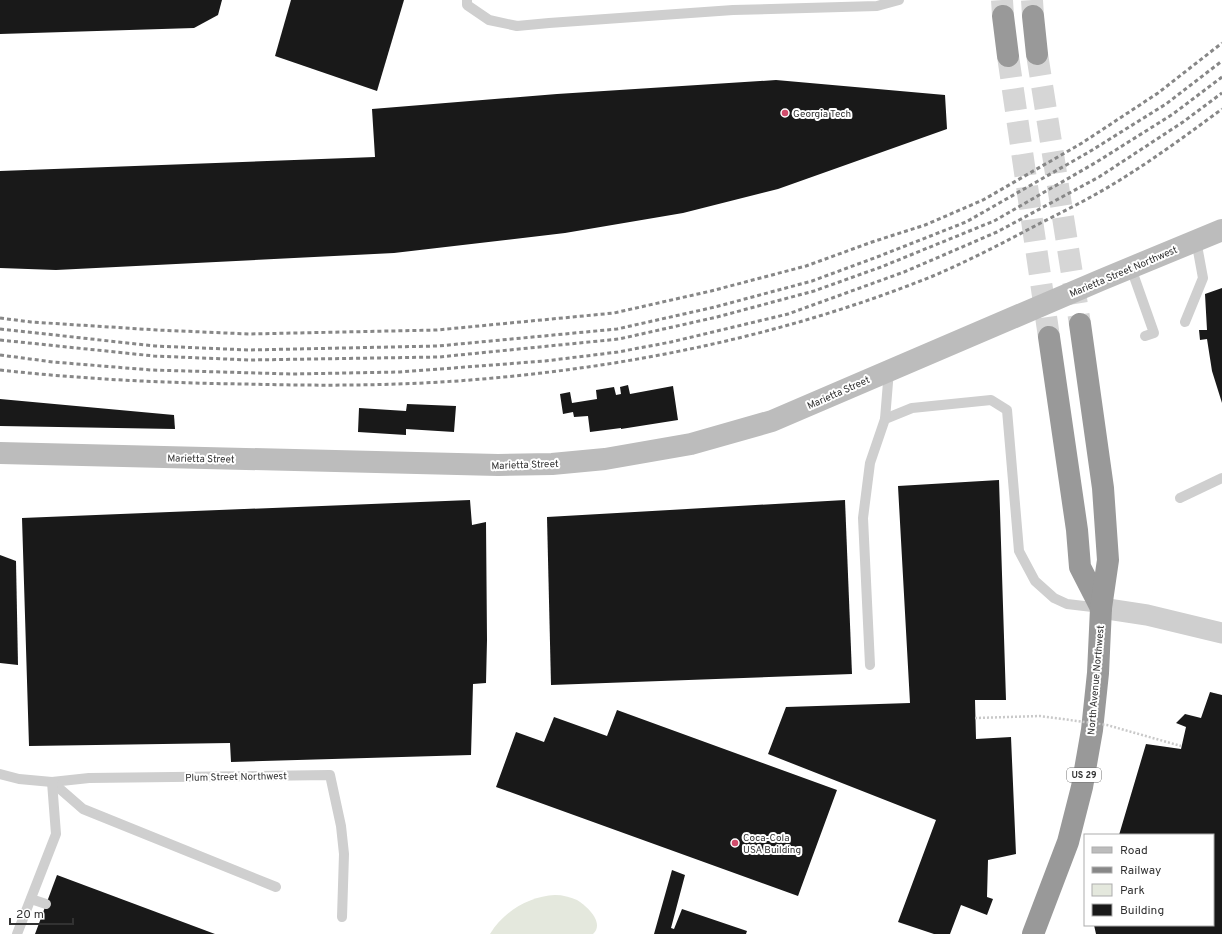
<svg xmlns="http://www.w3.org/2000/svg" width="1222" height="934" font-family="Overpass,sans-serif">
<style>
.green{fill:#e4e8dd}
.building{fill:#191919}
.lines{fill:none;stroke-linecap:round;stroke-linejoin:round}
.highway-tunnel{stroke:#d6d6d6;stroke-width:22;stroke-dasharray:22 11;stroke-linecap:butt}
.lane{stroke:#cfcfcf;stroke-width:10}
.street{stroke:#cfcfcf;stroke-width:21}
.secondary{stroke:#bcbcbc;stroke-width:22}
.highway{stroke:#999;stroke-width:22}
.rail{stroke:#878787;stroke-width:3;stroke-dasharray:4 3;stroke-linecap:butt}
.path-bridge{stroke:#c9c9c9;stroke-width:2.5;stroke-dasharray:2 2;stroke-linecap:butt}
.poi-dot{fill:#d14c6c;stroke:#fff;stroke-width:1.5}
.labels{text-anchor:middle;stroke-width:4;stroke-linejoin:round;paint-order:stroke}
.shield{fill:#fff;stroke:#707070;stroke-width:1}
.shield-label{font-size:9px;font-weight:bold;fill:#323232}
.poi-label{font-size:10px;fill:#323232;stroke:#fff;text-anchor:start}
.street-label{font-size:10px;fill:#323232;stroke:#fff}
</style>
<rect width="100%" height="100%" fill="#fff"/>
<path class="green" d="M555 895C563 895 570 897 577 900 587 906 605 923 593 934H490C503 912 529 896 555 895Z"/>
<g class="building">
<path d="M0 0H222L218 15 194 28 0 34Z"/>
<path d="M291 0H404L377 91 275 56Z"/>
<path d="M776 80 945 95 947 129 778 189 683 213 565 233 394 253 56 270 0 268V171L375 157 372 109 557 94Z"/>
<path d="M1222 288V403L1212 371 1207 339 1200 340 1199 330H1207L1205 294Z"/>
<path d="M628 385 630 394 673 386 678 420 621 429V428L590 432 588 416 574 417 573 412 563 414 560 394 570 392 572 403 597 399 596 390 614 387 616 395 621 394 620 387Z"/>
<path d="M0 399 174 415 175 429 0 426Z"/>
<path d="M407 404 456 406 454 432 406 429V435L358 432 359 408 406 411Z"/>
<path d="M999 480 1006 700H975L976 739 1011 737 1016 854 988 860 987 897 993 899 987 915 961 905 950 934H934L898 922 936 820 768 754 786 707 910 703 898 486Z"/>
<path d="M470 500 472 525 486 522 487 640 486 683 473 684 471 755 231 762 230 743 29 746 22 518Z"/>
<path d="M845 500 852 674 551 685 547 517Z"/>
<path d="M0 555 16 561 18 665 0 663Z"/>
<path d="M1210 692 1222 695V934H1096L1094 925H1213V835H1119L1146 744 1181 749 1186 727 1176 723 1185 714 1201 718Z"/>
<path d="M617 710 837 790 798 896 496 787 516 732 544 742 554 717 607 736Z"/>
<path d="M672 870 685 875 671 928 674 929 682 909 747 931 746 934H654Z"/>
<path d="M57 875 215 934H35Z"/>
</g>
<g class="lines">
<g class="highway-tunnel">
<path d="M1002 0 1003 16"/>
<path d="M1032 0 1033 16"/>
<path d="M1037 54 1080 324"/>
<path d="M1008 56 1049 337"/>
</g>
<g class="lane">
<path d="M467 0V5L489 20 517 26 549 23 733 10 877 6 899 0"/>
<path d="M1131 268 1154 333 1145 336"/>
<path d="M1185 322 1203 278 1196 240"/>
<path d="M885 419 912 408 991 400 1007 410 1019 551 1035 581 1054 598 1067 604 1101 608"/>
<path d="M1180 498 1222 478"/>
<path d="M870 665 863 518 870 463 885 419 889 370"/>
<path d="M0 774 19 779 52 782 89 778 330 775 341 826 344 854 342 917"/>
<path d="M52 782 83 809 276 887"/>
<path d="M31 899 46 904"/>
<path d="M17 934 56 834 52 782"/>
</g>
<path class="street" d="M1101 608 1147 615 1222 633"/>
<path class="secondary" d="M0 453 498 465 552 464 605 459 691 444 772 421 1101 280 1222 230"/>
<g class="highway">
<path d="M1003 16 1008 56"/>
<path d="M1033 16 1037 54"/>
<path d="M1049 337 1077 530 1080 567 1101 608"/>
<path d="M1033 934 1068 842 1082 787 1092 730 1098 673 1101 608 1108 560 1103 488 1080 324"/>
</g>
<g class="rail">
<path d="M0 318 31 322 157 330 249 334 437 330 614 313 711 291 806 266 872 242 925 225 983 200 1082 143 1158 93 1222 43"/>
<path d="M0 329 155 346 249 350 438 346 617 329 715 307 812 281 877 257 966 222 1089 152 1166 104 1222 61"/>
<path d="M0 340 154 356 249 360 439 357 619 339 717 317 814 291 881 267 994 221 1095 163 1173 114 1222 77"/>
<path d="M0 355 53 362 151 370 292 374 400 372 545 361 618 352 671 342 788 314 904 272 997 232 1099 177 1183 122 1222 93"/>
<path d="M0 370C81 379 163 383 244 384 323 386 403 386 482 379 636 366 789 334 933 276 966 262 999 245 1031 228 1056 215 1081 203 1105 189 1146 165 1184 137 1222 109"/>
</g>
<path class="path-bridge" d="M975 718 1040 716 1107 725 1181 746"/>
</g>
<g class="poi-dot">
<circle cx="785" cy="113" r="4"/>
<circle cx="735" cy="843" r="4"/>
</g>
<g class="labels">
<rect class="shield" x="1067" y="768" width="34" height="14" rx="3"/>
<g class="shield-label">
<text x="1084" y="778">US 29</text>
</g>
<g class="poi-label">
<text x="793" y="117">Georgia Tech</text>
<text x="743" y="841">Coca-Cola<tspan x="743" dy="12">USA Building</tspan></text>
</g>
<g class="street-label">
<text transform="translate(1123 271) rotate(-23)" y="4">Marietta Street Northwest</text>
<text transform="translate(838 392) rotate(-24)" y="4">Marietta Street</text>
<text transform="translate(201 458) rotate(1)" y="4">Marietta Street</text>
<text transform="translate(525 464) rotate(-2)" y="4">Marietta Street</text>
<text transform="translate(1095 680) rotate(-85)" y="4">North Avenue Northwest</text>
<text transform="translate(236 776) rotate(-1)" y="4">Plum Street Northwest</text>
</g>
</g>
<rect x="1084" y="834" width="130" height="92" fill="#ffffff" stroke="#adadad"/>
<rect x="1092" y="847" width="20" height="6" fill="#bcbcbc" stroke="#adadad"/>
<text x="1120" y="854" font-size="12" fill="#323232">Road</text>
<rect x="1092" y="867" width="20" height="6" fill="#878787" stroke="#adadad"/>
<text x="1120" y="874" font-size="12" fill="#323232">Railway</text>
<rect x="1092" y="884" width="20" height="12" fill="#e4e8dd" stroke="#adadad"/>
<text x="1120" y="894" font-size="12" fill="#323232">Park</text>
<rect x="1092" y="904" width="20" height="12" fill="#191919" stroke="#adadad"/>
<text x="1120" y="914" font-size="12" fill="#323232">Building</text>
<path d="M10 918v6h63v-6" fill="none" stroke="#323232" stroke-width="2"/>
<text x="16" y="918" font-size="12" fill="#323232" stroke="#ffffff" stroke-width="3" paint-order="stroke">20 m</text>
</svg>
